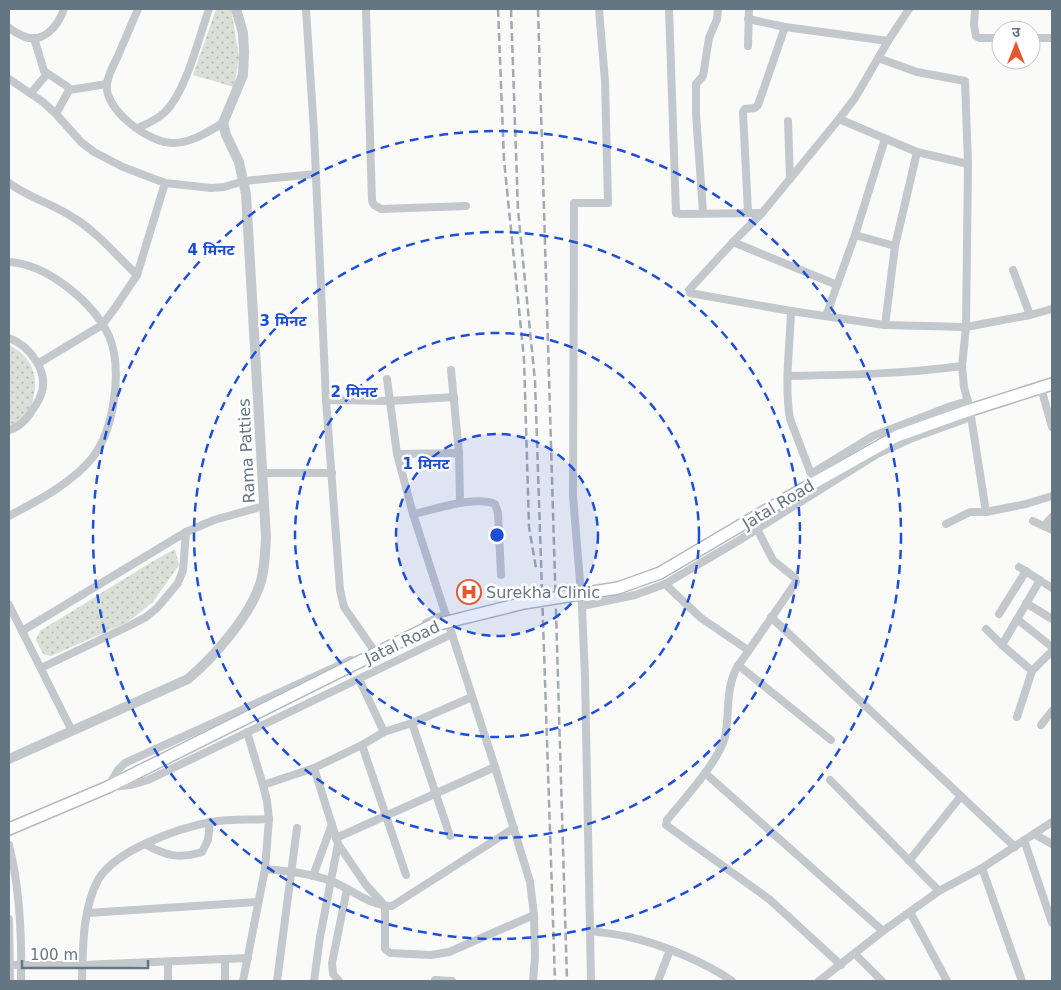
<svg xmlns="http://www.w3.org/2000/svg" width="1061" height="990" font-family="'DejaVu Sans','Noto Sans Devanagari',sans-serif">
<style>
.park{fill:url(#park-dots)}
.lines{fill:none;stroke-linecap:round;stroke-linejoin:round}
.secondary-casing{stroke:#b3babf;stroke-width:14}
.minor{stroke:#c3c8cc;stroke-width:8}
.tertiary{stroke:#c3c8cc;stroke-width:10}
.secondary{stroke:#fff;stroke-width:11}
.rail{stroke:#a2aab0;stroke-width:2.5;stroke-dasharray:8 4;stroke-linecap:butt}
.secondary-bridge-casing{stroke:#b3babf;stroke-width:14;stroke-linecap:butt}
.secondary-bridge{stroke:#fff;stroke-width:11}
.ring{fill:none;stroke:#1d4ed8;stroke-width:2.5;stroke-dasharray:9 6}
.labels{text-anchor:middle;stroke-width:5;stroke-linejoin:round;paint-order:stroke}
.street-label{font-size:16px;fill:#657683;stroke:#fff}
.poi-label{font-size:16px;fill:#657683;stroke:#fff;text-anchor:start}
.centre{fill:#1d4ed8;stroke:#fff;stroke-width:2.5}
.ring-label{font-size:15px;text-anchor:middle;font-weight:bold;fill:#1d4ed8;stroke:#fff;stroke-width:5;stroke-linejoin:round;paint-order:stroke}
</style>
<defs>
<pattern id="park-dots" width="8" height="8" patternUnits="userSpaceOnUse" patternTransform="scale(1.25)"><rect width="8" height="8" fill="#dadfd7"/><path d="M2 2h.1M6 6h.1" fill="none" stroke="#b4b9b4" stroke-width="1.8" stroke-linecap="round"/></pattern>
</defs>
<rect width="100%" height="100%" fill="#fafaf8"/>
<g class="park">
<path d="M216 9H231L239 57 234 87 193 75Z"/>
<path d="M9 345C33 357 40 378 32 403 30 408 27 417 23 420 19 423 13 425 9 428Z"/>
<path d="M175 549 179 565 153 602 128 622 51 656 43 654 36 640 40 631 150 563Z"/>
</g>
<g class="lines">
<defs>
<g id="secondary">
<path d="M787 498 897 436 964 412 1052 384"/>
<path d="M9 829 108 787 138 772"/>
</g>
</defs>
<use href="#secondary" class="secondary-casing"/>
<g class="minor">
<path d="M138 9C131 25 124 42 117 58 113 66 108 75 107 84 103 109 150 144 173 143 191 143 208 132 223 123"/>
<path d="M306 9 314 132 326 400 340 590 344 607 373 649"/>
<path d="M366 9 372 201 374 205 381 209 466 206"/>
<path d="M669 9 676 213 681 214 762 213"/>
<path d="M909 9 888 41 855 98 839 119 762 213 733 242 689 290 690 293 791 311 885 325 966 327 1030 315 1052 309"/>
<path d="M975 9 974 25 976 36 979 38H1001"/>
<path d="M748 19 785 27 888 41"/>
<path d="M9 28C13 31 18 34 23 36 43 45 58 26 64 9"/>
<path d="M34 38 44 71 68 87 69 90 56 114"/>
<path d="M1031 38H1052"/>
<path d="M748 46 749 9"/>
<path d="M878 58 917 72 965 81 968 164 966 327 962 366 964 387 970 410 986 512H970L946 524"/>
<path d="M9 79 43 102 56 114 81 142 94 152 123 167 165 183 211 188 224 187 244 181 316 174"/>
<path d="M69 90 107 84"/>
<path d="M31 93 47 74"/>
<path d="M839 119 917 152 968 164"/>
<path d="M788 121 790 179"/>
<path d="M138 128C147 124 158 119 165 112 186 92 199 37 209 9"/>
<path d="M9 183C29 198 53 204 74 218 97 232 117 256 137 275"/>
<path d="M703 212 696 114V84L703 76 709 38 717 19 718 9"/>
<path d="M748 212 743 112 745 109 755 108 758 105 785 27"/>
<path d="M855 235 895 246"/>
<path d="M733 242 837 285"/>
<path d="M9 262C47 264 93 302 109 336 123 369 114 429 93 457 71 484 39 500 9 516"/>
<path d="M1013 270 1030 315"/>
<path d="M791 311C790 346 784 384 790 419L811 474 873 436 951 406 968 401"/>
<path d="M826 316 855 235 885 139"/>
<path d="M885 325 895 246 917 152"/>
<path d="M9 338C30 346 51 373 40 397 38 403 33 408 30 414 24 422 18 428 9 430"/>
<path d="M39 363 102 325 115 308 137 275 165 183"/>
<path d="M451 370 459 453 460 503"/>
<path d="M788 376C847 375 903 374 962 366"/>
<path d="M387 379 397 454 413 514 495 767 530 882 534 915 535 957 533 981"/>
<path d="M1041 388 1052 427"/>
<path d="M326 400 390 401 454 397"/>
<path d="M397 454 459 453"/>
<path d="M263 473H332"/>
<path d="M986 512 1026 504 1052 496"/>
<path d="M413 514C433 510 476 495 495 504L498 513 501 575"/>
<path d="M1033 521 1052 530"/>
<path d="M1044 526 1052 517"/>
<path d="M757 529 773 560 795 578 796 582 736 669C725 692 730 714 725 737 719 761 683 800 667 820L666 825 769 899 841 965"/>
<path d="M1019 567 1052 588"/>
<path d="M665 584 701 618 748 650"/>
<path d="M1026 603 1052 619"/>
<path d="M9 605 72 731"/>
<path d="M582 606 635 595 665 584 738 541 877 454 910 439 971 417"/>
<path d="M999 614 1026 571"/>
<path d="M771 617 1015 847"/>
<path d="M1017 619 1052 647"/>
<path d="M426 623 446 614"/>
<path d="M986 629 1002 645 1032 671"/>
<path d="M22 631 186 532 214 520 264 506"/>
<path d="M1002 645 1040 580"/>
<path d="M738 665 831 740"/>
<path d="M41 668 131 625 146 617 157 608 178 583 183 570 186 532"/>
<path d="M359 679 384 732"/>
<path d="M1017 717 1032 671 1052 651"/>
<path d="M412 723 450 836"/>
<path d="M1041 725 1052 711"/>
<path d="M362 745 406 875"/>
<path d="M314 768 338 844 366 885 385 906V949L390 953 431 955 449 952 534 915"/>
<path d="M705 773 883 931"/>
<path d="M830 780 939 891"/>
<path d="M109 785 118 770 125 763 351 660"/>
<path d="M263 785 314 768 362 745 384 732 412 723 472 697"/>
<path d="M110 787 131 785 148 780 452 634"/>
<path d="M1034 834 1052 844"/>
<path d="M336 838 495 767"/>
<path d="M1024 840 1052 923"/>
<path d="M145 844C166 856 179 859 202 852L208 840 210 822"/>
<path d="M9 845C20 889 22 936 21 981"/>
<path d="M909 861 961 796"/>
<path d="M982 868 1022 981"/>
<path d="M265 869C287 871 309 873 331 881 352 889 369 906 392 906L514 828"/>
<path d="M313 876 332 824"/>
<path d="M910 912 947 981"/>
<path d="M88 913 257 902"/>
<path d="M9 919 10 981"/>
<path d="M591 931C603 933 617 934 629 937 661 944 705 962 732 981"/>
<path d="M855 954 882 981"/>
<path d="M225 959V981"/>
<path d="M168 962V981"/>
<path d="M10 965H82L248 958"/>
<path d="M435 980 452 981"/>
<path d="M82 981C83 949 82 910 98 880 115 850 179 828 211 822 230 819 250 820 269 819"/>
<path d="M243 981 265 869 269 819 267 801 263 785 247 732"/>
<path d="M277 981 297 828"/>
<path d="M314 981 320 937 338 844"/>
<path d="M339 981 333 974 332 963 347 889"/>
<path d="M591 981 585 677 582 606 573 496 574 203H608L605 81 599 9"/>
<path d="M658 981 670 950"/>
<path d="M819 981 883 931 939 891 982 868 1052 822"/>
</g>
<path class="tertiary" d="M9 759 188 679C215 656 251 615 261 581 265 567 265 552 266 538L246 194 239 162 226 135 223 123 243 75 244 52 243 33 236 9"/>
<use href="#secondary" class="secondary"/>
<g class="rail">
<path d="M498 9 504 160 524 359 529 527 536 568"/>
<path d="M511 9 518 210 535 381 555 981"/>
<path d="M538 9 567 981"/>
</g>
<defs>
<path id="secondary-bridge" d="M138 772 431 626 524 603 618 588 660 573 787 498"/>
</defs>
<use href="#secondary-bridge" class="secondary-bridge-casing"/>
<use href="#secondary-bridge" class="secondary-bridge"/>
</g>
<circle cx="497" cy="535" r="101" fill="#1d4ed8" fill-opacity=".12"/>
<g class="ring">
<circle cx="497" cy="535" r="101"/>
<circle cx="497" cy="535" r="202"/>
<circle cx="497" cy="535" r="303"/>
<circle cx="497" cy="535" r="404"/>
</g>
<defs>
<symbol id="hospital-ring" viewBox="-11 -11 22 22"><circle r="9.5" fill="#fff" stroke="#e4572e" stroke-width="1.5"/><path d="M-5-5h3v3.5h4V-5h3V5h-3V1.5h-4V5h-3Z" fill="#e4572e"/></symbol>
</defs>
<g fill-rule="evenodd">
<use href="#hospital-ring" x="455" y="578" width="28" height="28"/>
</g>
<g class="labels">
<g class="street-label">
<text transform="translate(246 451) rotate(-93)" y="6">Rama Patties</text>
<text transform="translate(778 504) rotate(-31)" y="6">Jatal Road</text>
<text transform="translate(402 642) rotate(-25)" y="6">Jatal Road</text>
</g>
<g class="poi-label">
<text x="486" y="598">Surekha Clinic</text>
</g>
</g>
<circle cx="497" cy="535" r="8" class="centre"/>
<g class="ring-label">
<text x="211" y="255">4 मिनट</text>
<text x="283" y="326">3 मिनट</text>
<text x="354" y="397">2 मिनट</text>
<text x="426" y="469">1 मिनट</text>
</g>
<rect width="1061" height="990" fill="none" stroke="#657683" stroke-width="20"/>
<g transform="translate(1016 45)"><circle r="24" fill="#ffffff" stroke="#c1c8cd"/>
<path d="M0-4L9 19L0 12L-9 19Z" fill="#e4572e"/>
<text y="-8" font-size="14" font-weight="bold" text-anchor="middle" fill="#657683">उ</text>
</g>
<path d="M22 960v8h126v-8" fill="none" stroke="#657683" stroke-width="2.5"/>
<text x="30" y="960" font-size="15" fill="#657683" stroke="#ffffff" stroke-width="4" paint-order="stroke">100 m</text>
</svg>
